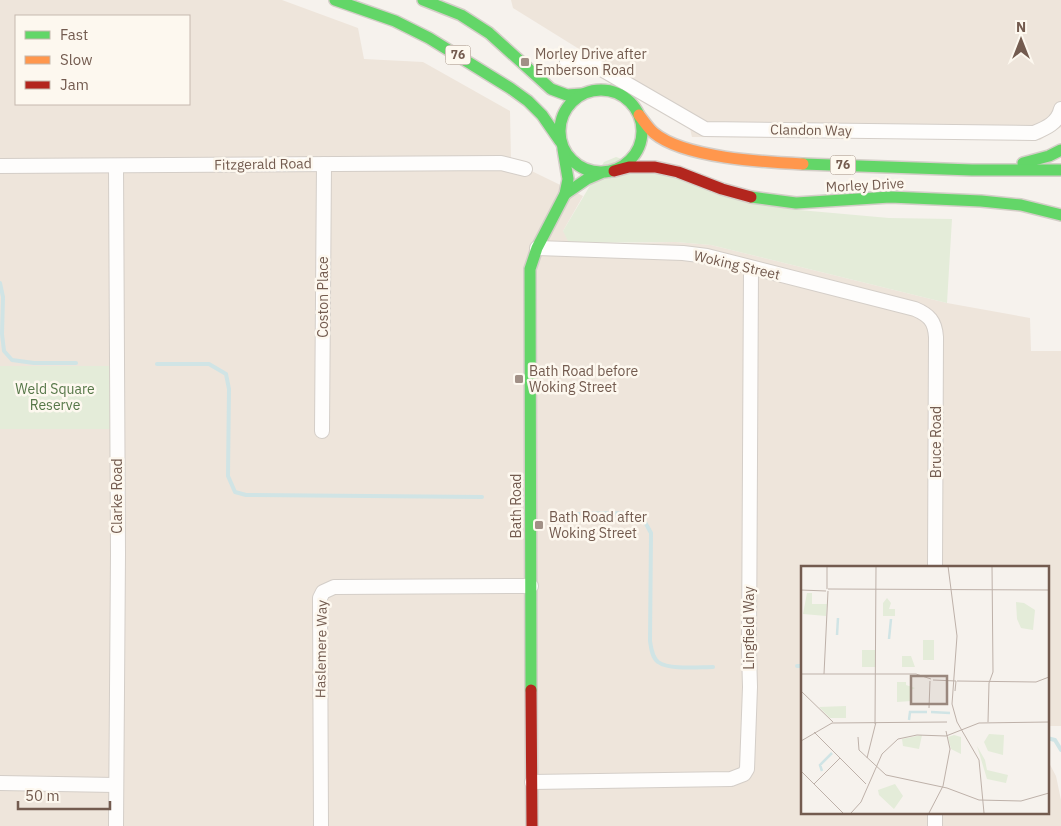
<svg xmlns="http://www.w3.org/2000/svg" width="1061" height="826" font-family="'IBM Plex Sans',sans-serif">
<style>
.residential{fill:#eee5db;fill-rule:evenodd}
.green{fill:#e4ecd9}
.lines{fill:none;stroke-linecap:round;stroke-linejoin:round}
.stream{stroke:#d0e4e5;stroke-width:4}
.street-casing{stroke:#d4cec8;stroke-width:16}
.fast-casing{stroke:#d4cec8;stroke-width:14}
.slow-casing{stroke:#d4cec8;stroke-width:14}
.jam-casing{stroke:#d4cec8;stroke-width:14}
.street{stroke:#fefdfc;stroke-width:14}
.fast{stroke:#63d668;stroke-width:11}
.slow{stroke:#ff974d;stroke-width:11}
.jam{stroke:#b3261e;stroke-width:11}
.poi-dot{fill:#a19086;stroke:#fdf8ef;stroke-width:2}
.labels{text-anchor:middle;stroke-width:5;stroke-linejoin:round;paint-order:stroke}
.shield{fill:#fdf8ef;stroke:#9c8a7f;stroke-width:1}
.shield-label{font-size:12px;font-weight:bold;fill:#735b4f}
.poi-label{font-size:14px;fill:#735b4f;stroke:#fdf8ef;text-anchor:start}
.street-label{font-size:14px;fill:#735b4f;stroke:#fdf8ef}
.park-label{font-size:14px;fill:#567748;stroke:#fdf8ef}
.inset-river{fill:none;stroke:#d0e4e5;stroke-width:2.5}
.inset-road{fill:none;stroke:#beb1a9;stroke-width:1}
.view{fill:#9a887e;fill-opacity:0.15;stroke:#9a887e;stroke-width:2.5}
.inset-edge{fill:none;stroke:#735b4f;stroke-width:2.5}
</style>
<rect width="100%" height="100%" fill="#f6f2ed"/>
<g class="residential">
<path d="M0 0H282L358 28 364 59 423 62 510 111 511 161 583 196 563 231 578 244 676 242 711 245 947 303 1030 318 1031 351H1061V726H1047V567H802V812H1047V759L1056 776 1061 800V826H0ZM16 16H189V104H16Z"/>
<path d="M511 0H1061V127L1040 140 692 137 687 116 513 8Z"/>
</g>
<g class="green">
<path d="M616 157 693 183 788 209 889 218 952 219 947 303 711 245 676 242 569 243 563 231 604 162Z"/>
<rect x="0" y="366" width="110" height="63"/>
</g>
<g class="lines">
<g class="stream">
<path d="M0 283 3 297 2 334 4 351 12 360 34 363H76"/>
<path d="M157 364H209L226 374 229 389 228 476 235 492 246 495 482 497"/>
<path d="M577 514C589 514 632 511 640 517 645 520 648 528 651 533L650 641C651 648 652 657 658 662 669 670 699 667 713 667"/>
<path d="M797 666H802"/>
<path d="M1047 738 1055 740 1061 750"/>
</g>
<defs>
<g id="street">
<path d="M567 62 577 59 591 63 705 129 1034 133C1046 128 1058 123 1061 109"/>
<path d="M0 166 501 163 525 169"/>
<path d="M537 248 683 253 707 256 915 309C929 315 935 321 936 337L935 567"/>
<path d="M322 431 324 164"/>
<path d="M532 782 731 779 744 774 747 769 750 687 749 651 751 268"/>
<path d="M0 783 115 785"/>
<path d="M935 812V826"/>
<path d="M116 826 118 554 116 166"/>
<path d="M321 826 320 598 323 592 334 587 531 586"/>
</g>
<g id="fast">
<path d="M335 0 395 21 429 38 510 88 528 101 542 115 560 141"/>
<path d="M423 0 461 15 489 33 551 89 567 95 582 94"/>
<circle cx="601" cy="131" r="41"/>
<path d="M1023 163 1049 156 1061 150"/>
<path d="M803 164 972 170H1061"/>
<path d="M565 194 587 179 601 173"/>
<path d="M751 197 796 203 890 197 981 201 1021 205 1061 215"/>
<path d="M531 690 530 269 537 248 565 194 568 179 563 149"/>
</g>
<path id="slow" d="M639 115C644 121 648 128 654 133 684 158 764 162 803 164"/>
<g id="jam">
<path d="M614 171 629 167H655L678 172 722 189 751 197"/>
<path d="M531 690 532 826"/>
</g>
</defs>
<use href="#street" class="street-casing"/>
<use href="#fast" class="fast-casing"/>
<use href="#slow" class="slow-casing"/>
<use href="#jam" class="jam-casing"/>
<use href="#street" class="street"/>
<use href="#fast" class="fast"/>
<use href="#slow" class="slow"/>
<use href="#jam" class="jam"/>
</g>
<g class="poi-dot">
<rect x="520" y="57" width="10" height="10" rx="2.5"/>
<rect x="514" y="374" width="10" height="10" rx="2.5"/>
<rect x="534" y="520" width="10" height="10" rx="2.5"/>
</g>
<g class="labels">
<g class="shield">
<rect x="445.5" y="45.5" width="25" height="19" rx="4"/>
<rect x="830.5" y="155.5" width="25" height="19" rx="4"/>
</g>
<g class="shield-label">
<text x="458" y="59">76</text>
<text x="843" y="169">76</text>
</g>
<g class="poi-label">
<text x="535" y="59">Morley Drive after<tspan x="535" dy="16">Emberson Road</tspan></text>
<text x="529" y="376">Bath Road before<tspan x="529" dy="16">Woking Street</tspan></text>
<text x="549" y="522">Bath Road after<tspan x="549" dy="16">Woking Street</tspan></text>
</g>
<g class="street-label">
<text transform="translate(811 130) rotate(1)" y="5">Clandon Way</text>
<text transform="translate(263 164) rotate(-1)" y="5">Fitzgerald Road</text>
<text transform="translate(865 185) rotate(-3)" y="5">Morley Drive</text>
<text transform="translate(737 265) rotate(13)" y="5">Woking Street</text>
<text transform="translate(323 297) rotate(-90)" y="5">Coston Place</text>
<text transform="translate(936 442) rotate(-90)" y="5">Bruce Road</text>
<text transform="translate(117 496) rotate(-90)" y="5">Clarke Road</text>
<text transform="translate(516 506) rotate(-90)" y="5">Bath Road</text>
<text transform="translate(749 628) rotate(-90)" y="5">Lingfield Way</text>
<text transform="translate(321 649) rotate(-89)" y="5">Haslemere Way</text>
</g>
<g class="park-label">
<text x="55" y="394">Weld Square<tspan x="55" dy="16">Reserve</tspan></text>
</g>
</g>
<g transform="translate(801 566)">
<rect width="248" height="248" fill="#f6f2ed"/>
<path d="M6 27H11V38H26L25 50 2 48ZM86 32 90 37 88 43H94V50H82V37ZM215 36 223 37 234 44 232 64 220 62 216 53ZM122 74H133V94H122ZM61 84H74L75 101H61ZM101 90H110L114 101H101ZM96 116H105V119L114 122 110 124V135L96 136ZM45 140V152H29L18 141ZM188 168 203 169 202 189 187 185 183 176ZM121 169 118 183 102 180 101 173ZM153 169 160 171V188L150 183 147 171ZM176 180 184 194 186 204 207 209 205 217 186 213ZM94 218 102 230 93 243 78 229 77 224Z" fill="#e4ecd9"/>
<path class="inset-river" d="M36 69 37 52M88 73 90 53M130 146 149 147M108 154 109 146H126M21 205 19 199 31 187"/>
<path class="inset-road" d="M147 0 156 70 151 138 156 156 178 194 183 247M26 23V0M27 23 248 24M0 24 25 25M0 108H115L130 113M23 108 27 25M132 114 155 115 154 125M156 115 235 116 248 111M0 125 32 156M128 142 129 115M187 156 188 117 192 106 191 0M74 158 75 0M13 166 65 218M57 171 58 184 85 209 146 222 178 234 220 235 248 227M0 175 31 157 146 156M66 192 75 156M0 205 12 217M11 216 42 247M13 218 39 192M50 247 60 236 81 188 97 173 116 169 145 170 178 157 248 156M128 247 142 220 149 183 145 165"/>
<path class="view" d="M110 110H146V138H110Z"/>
<rect width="248" height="248" class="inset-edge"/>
</g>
<rect x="15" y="15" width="175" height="90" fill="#fdf8ef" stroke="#c6b9af"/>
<rect x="25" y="31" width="25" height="8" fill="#63d668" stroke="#c6b9af"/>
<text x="60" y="40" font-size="15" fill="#735b4f">Fast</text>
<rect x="25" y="56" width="25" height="8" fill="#ff974d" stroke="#c6b9af"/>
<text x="60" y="65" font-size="15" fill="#735b4f">Slow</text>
<rect x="25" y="81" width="25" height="8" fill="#b3261e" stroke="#c6b9af"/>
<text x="60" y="90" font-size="15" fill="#735b4f">Jam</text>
<g transform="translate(1021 40)" stroke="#fdf8ef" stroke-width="4" paint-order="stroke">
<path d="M0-4L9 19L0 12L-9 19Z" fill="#735b4f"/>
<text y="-8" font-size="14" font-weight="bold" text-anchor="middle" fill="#735b4f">N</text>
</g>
<path d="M18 801v8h92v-8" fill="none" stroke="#735b4f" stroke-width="2.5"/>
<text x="25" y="801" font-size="15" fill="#735b4f" stroke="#fdf8ef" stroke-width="4" paint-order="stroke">50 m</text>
</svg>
